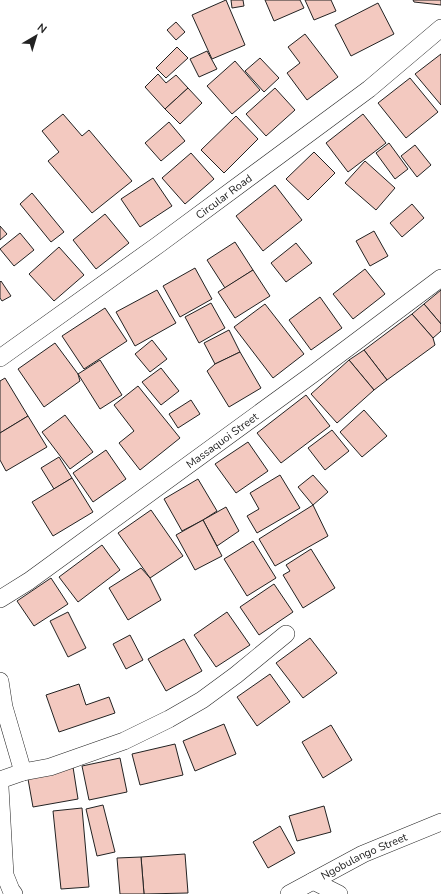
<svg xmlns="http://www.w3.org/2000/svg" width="441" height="894" font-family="'Nunito Sans',sans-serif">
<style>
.building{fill:#f3c9c0;stroke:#222}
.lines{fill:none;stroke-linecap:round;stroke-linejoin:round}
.street-casing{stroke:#222;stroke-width:18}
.street{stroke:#fff;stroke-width:17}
.labels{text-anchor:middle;stroke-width:3;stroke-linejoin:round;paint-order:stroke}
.street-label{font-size:11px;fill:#222;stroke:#fff}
</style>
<rect width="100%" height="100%" fill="#fff"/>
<g class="building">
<path d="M226 0 245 45 212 59 192 15Z"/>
<path d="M231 0H243L244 6 232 8Z"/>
<path d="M265 0H300L304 8 274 21Z"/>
<path d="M305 0H331L336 11 314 20Z"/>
<path d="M413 0H441V5L414 2Z"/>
<path d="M378 3 394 34 351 56 335 25Z"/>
<path d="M176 22 185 32 176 40 167 30Z"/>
<path d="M305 34 338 77 307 100 287 73 300 63 288 47Z"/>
<path d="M177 47 188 58 166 78 156 68Z"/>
<path d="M207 51 217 69 199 77 190 59Z"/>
<path d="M441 54V105L415 74Z"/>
<path d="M260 58 279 78 264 92 245 71Z"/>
<path d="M235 61 260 90 232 114 207 86Z"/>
<path d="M158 74 166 83 176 75 188 88 165 109 145 87Z"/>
<path d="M410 78 438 112 406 138 378 103Z"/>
<path d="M188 88 202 103 180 124 165 109Z"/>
<path d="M275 88 295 110 266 136 246 114Z"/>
<path d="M63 114 82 136 89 130 132 181 92 213 48 161 59 152 42 131Z"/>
<path d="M363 114 386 143 348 172 326 143Z"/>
<path d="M236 116 258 139 224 173 201 150Z"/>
<path d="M169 122 185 141 161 161 145 143Z"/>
<path d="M389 143 408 169 395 179 376 153Z"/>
<path d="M415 145 431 165 417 177 401 156Z"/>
<path d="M314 152 335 173 308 200 286 179Z"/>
<path d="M191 153 214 179 185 204 162 178Z"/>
<path d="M365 161 395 188 376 210 345 183Z"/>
<path d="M153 178 172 206 140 227 121 199Z"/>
<path d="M275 185 302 220 263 251 236 216Z"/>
<path d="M32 193 64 232 51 242 20 204Z"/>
<path d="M412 204 424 218 402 237 390 223Z"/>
<path d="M105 214 129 243 96 269 73 240Z"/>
<path d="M0 226 7 234 0 240Z"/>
<path d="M374 231 388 256 370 266 356 241Z"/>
<path d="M20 233 34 250 14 266 0 249Z"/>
<path d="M235 242 253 270 225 288 207 260Z"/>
<path d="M296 243 312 263 286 282 271 263Z"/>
<path d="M59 247 84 275 54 301 29 274Z"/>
<path d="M195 268 212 299 180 317 163 286Z"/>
<path d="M365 269 385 294 353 319 333 294Z"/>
<path d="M253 270 270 296 235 318 218 292Z"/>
<path d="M1 281 11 296 2 301 0 298V282Z"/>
<path d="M157 290 176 323 135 346 116 312Z"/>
<path d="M441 290V324L424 304Z"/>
<path d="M320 297 342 328 311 350 289 320Z"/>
<path d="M211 303 225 328 199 343 185 317Z"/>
<path d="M265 304 304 354 273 378 234 327Z"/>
<path d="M424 304 441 324V331L433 338 412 314Z"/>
<path d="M105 308 127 341 84 369 62 336Z"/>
<path d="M412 314 433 338 435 345 387 380 364 350Z"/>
<path d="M229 330 240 352 215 364 204 343Z"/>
<path d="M152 340 167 359 150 372 135 354Z"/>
<path d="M55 343 78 374 80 381 44 407 18 369Z"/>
<path d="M364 350 387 380 374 390 349 360Z"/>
<path d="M240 352 261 388 229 407 207 371 215 364Z"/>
<path d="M100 360 122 395 100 409 78 374Z"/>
<path d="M349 360 374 390 337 423 311 394Z"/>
<path d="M161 368 179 391 161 405 142 382Z"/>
<path d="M5 378 28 416 0 433V381Z"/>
<path d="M138 386 180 438 140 470 119 443 134 431 114 405Z"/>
<path d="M306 395 330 426 281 463 257 433Z"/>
<path d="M191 400 200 414 178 428 169 414Z"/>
<path d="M364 410 387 436 362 457 340 432Z"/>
<path d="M65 415 93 452 70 469 42 432Z"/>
<path d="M28 416 47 447 6 471 0 460V433Z"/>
<path d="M332 430 349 451 325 470 308 448Z"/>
<path d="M248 442 268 471 236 493 215 464Z"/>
<path d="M106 450 126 479 93 502 73 473Z"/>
<path d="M59 457 72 478 54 489 41 468Z"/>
<path d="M280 475 300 508 257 533 247 516 259 509 250 493Z"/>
<path d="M313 475 328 492 313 505 298 487Z"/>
<path d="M72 478 93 512 53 536 32 502Z"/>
<path d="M198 479 217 511 203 520 182 531 164 499Z"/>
<path d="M313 505 328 536 275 566 259 539Z"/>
<path d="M226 507 239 531 217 546 203 520Z"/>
<path d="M151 510 183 556 150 578 118 533Z"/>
<path d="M203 520 222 556 195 570 176 535Z"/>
<path d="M253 541 276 578 247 596 224 559Z"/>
<path d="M102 545 120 570 78 602 59 577Z"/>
<path d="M311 549 335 588 303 608 283 575 290 571 286 565Z"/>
<path d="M141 568 150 578 161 600 128 620 109 588Z"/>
<path d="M51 578 68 604 34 626 17 601Z"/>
<path d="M274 584 293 612 259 635 240 607Z"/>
<path d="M68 612 86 648 68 657 50 621Z"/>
<path d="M227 612 250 645 216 667 194 635Z"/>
<path d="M130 635 143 660 126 669 113 644Z"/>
<path d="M310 638 337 673 303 698 276 663Z"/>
<path d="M184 639 202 671 166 691 148 659Z"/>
<path d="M270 674 290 702 257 726 237 697Z"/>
<path d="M79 684 86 705 109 697 115 713 59 732 46 695Z"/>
<path d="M224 724 236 754 195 771 183 741Z"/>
<path d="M331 725 352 760 323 778 302 742Z"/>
<path d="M175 744 183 775 140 785 132 754Z"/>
<path d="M120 758 127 792 89 800 82 766Z"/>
<path d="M73 767 78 799 33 807 28 779Z"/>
<path d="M103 805 115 852 97 856 86 809Z"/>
<path d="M324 806 331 832 297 841 289 816Z"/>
<path d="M82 808 89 887 61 889 53 811Z"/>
<path d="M280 826 295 853 268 868 253 842Z"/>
<path d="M185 854 188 893 144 894 141 857Z"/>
<path d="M141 857 144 894H120L117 858Z"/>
</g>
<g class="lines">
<defs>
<g id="street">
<path id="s1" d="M0 358 158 245 369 89 441 28"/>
<path id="s2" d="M0 599 29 581 313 374 441 278"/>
<path d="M0 681 4 707 23 772"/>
<path d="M0 780 23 772 50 767 124 741 169 719 202 700 236 675 286 634"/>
<path d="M0 787 5 875 11 890 14 894"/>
<path d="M313 881 339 894"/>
<path id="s3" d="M289 894 363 854 441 822"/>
</g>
</defs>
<use href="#street" class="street-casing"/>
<use href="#street" class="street"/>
</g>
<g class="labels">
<g class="street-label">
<text dy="4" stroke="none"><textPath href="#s1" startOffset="276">Circular Road</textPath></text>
<text dy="4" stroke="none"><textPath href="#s2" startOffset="273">Massaquoi Street</textPath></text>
<text dy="4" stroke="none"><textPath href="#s3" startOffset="84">Ngobulango Street</textPath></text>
</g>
</g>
<g transform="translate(36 36) rotate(38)" stroke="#ffffff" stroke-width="3" paint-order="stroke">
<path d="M0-3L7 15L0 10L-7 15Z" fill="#222222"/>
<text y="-6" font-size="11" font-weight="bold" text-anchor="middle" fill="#222222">N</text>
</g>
</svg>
